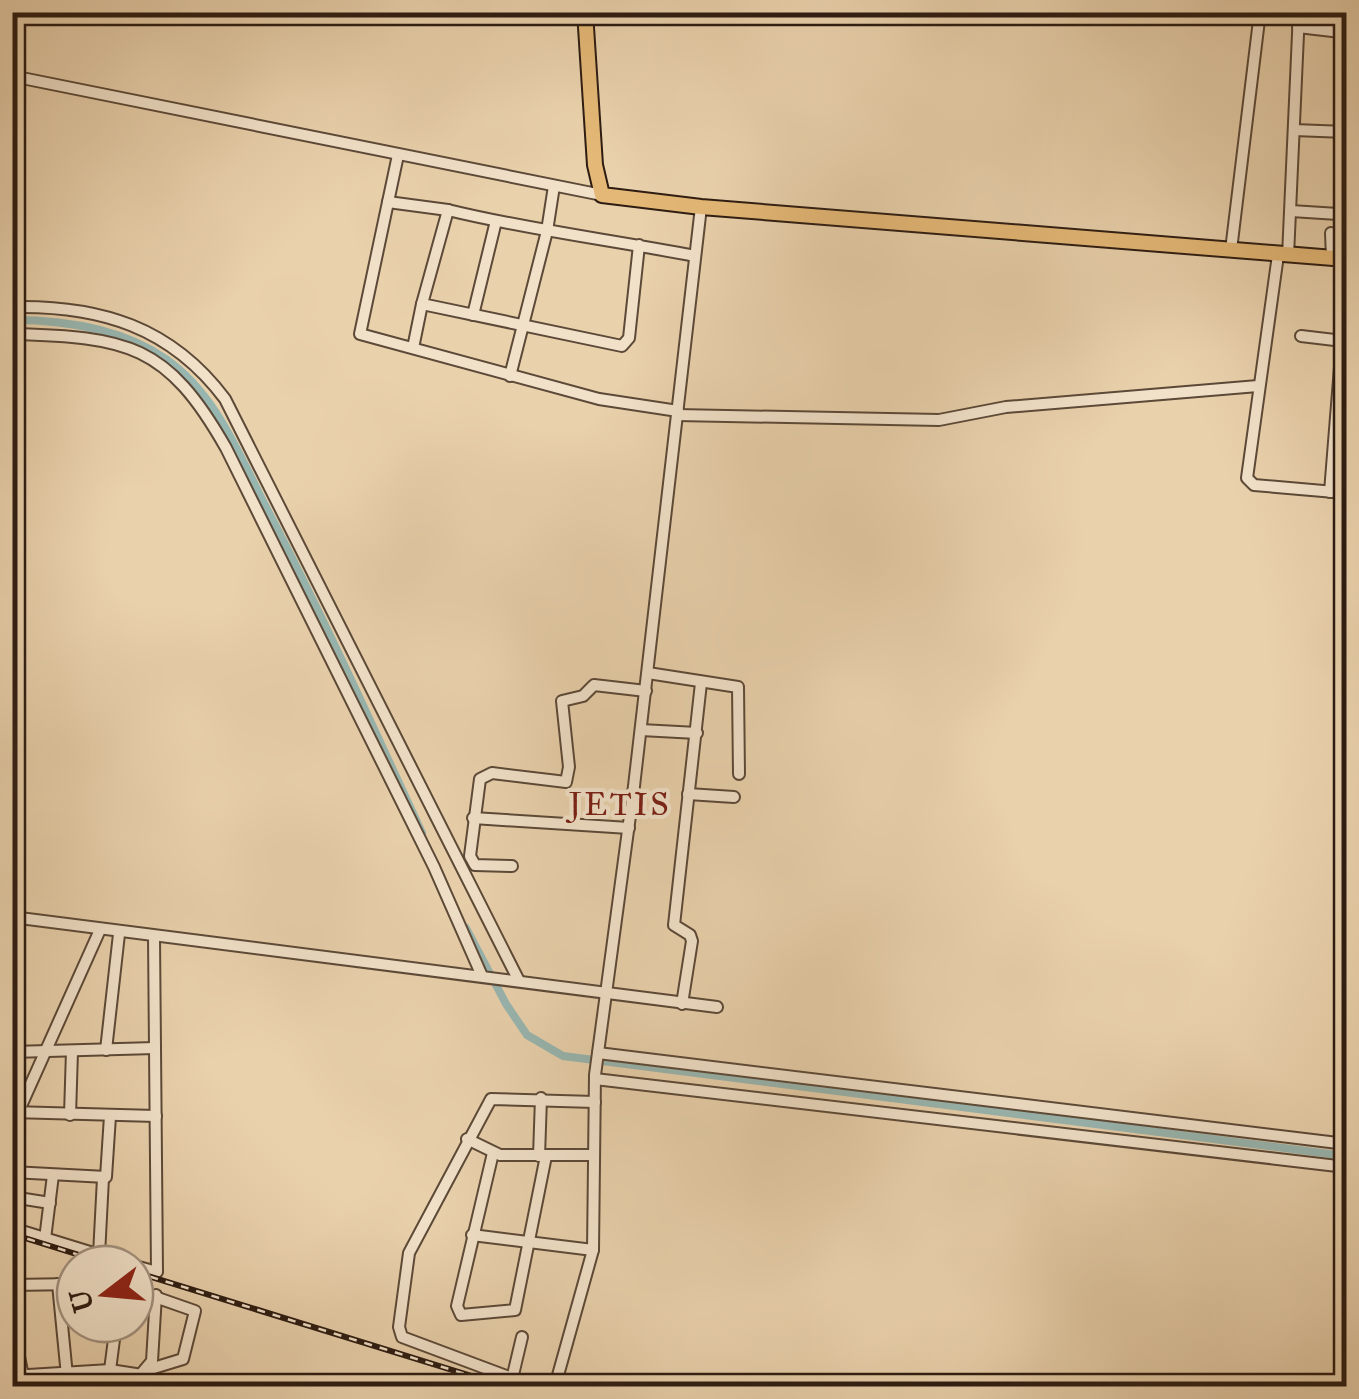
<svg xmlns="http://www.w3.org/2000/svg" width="1359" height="1399" font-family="'IM FELL Great Primer',serif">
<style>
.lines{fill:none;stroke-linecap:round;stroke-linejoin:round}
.canal{stroke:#98b6b0;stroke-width:8}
.minor-casing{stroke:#5c4938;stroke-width:14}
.major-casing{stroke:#2d1c12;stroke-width:18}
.minor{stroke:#f1e1c9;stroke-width:10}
.major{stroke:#e4b876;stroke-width:14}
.rail-casing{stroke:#2d1c12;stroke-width:6}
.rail{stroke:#f1e1c9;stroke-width:2.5;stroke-dasharray:8;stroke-linecap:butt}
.labels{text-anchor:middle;stroke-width:8;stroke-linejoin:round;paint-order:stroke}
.quarter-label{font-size:32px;letter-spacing:2.5px;fill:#7a1f14;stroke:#f1e1c9}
</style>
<rect width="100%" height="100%" fill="#e9d1ac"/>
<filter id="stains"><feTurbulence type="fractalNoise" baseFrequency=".002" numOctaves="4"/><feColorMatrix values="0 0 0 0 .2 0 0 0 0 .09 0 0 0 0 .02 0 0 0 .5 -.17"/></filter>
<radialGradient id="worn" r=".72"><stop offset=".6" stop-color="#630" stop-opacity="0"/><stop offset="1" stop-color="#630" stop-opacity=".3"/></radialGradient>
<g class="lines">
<g class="canal">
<path d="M12 320C65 320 121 328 166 359 217 395 239 455 267 509 322 615 372 724 422 833"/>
<path d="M466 928 506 1004 527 1035 563 1056 1346 1156"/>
</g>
<defs>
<g id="minor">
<path d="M1298 27 1341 32"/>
<path d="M12 76 602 195"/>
<path d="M1294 130 1346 132"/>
<path d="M398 155 360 334 599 399 678 411"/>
<path d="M388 202 448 210"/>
<path d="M1291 211 1338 214 1343 208"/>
<path d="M1331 233 1332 258"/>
<path d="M639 245 629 338 622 346 422 304 448 210C529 230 613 240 695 256"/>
<path d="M1231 250 1260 12"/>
<path d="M1278 255 1247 478 1254 485 1346 493"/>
<path d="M1288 256 1299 12"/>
<path d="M12 307C100 305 171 327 225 399L519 981"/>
<path d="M473 315 496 221"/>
<path d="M12 334C128 337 167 344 226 448L434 867 482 976"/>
<path d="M1301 336 1343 341"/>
<path d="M413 348 422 304"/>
<path d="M510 376 547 231 554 186"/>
<path d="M677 415 939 420 1006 407 1258 386"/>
<path d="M1330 492 1346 292"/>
<path d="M648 673 738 687 739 774"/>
<path d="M641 730 697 733"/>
<path d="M688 794 734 797"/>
<path d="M473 818 629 828"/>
<path d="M512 866 475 865 470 856 480 779 492 773 566 782 569 767 562 701 583 696 594 685 646 691"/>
<path d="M12 917 717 1007"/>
<path d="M682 1004 692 941 690 935 674 925 701 683"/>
<path d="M106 1050 119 934"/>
<path d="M12 1052 155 1048"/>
<path d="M598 1053 1346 1144"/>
<path d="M595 1079 1346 1167"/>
<path d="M12 1112 156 1116"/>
<path d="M70 1115 72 1051"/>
<path d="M12 1126 99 932"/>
<path d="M467 1139 500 1155H593"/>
<path d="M493 1153 457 1306 461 1315 515 1310 546 1156"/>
<path d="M539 1156 541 1098"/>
<path d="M12 1172 106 1177 110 1116"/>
<path d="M12 1197 50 1203"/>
<path d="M12 1228 129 1264"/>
<path d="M472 1235 593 1250"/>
<path d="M45 1239 53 1175"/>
<path d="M99 1255 103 1178"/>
<path d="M135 1266 157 1272 154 937"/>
<path d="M58 1284 68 1386"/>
<path d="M12 1285 75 1284"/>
<path d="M135 1290 195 1311 183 1359 147 1370"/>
<path d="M12 1323 23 1376"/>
<path d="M110 1370 116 1324"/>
<path d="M12 1376 110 1370 142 1375"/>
<path d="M512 1379 522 1337"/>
<path d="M131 1386 152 1361 156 1295"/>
<path d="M533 1386 402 1337 399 1327 409 1253 491 1099 595 1102"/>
<path d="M555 1386 593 1250 595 1075 634 786 701 207"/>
</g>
<path id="major" d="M585 12 595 165 602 195 701 207 1346 259"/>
</defs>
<use href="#minor" class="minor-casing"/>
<use href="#major" class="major-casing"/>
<use href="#minor" class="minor"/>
<use href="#major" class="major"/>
<defs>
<g id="rail">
<path d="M12 1234 108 1264"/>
<path d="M135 1272 504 1386"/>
</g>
</defs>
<use href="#rail" class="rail-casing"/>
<use href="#rail" class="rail"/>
</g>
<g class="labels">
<g class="quarter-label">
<text x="620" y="815">JETIS</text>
</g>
</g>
<rect width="1359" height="1399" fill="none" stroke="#e9d1ac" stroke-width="50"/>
<rect x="15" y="15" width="1329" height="1369" fill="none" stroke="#2d1c12" stroke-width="5"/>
<rect x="25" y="25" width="1309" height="1349" fill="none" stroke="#2d1c12" stroke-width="2.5"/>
<g transform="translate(105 1294) rotate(254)"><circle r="48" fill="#f1e1c9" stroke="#a39280" stroke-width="2.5"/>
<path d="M0-8L18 38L0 25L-18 38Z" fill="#8f2418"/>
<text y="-15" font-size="28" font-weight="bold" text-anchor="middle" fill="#2d1c12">U</text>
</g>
<rect width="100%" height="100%" filter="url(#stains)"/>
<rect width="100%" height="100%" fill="url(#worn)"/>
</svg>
